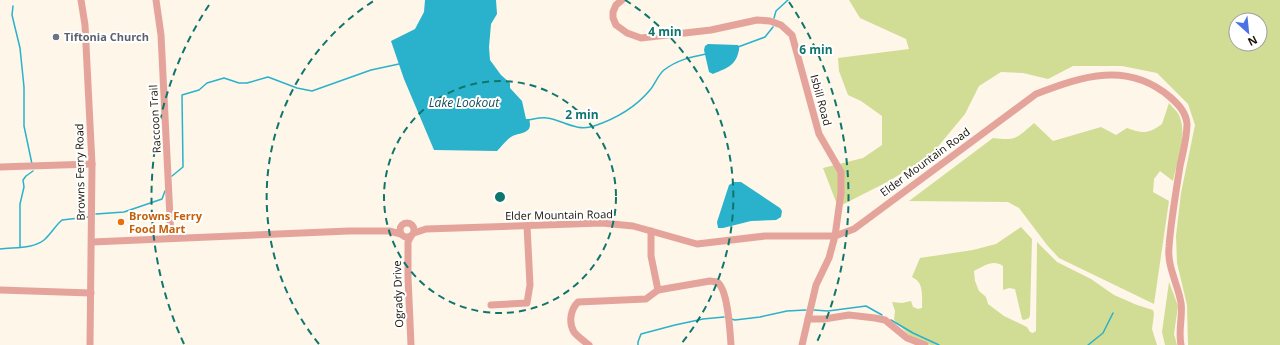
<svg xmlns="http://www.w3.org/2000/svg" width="1280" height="345" font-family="'Open Sans',sans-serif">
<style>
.green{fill:#d1dc94;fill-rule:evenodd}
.water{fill:#2ab1cb}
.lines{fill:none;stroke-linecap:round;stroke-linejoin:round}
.stream{stroke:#2ab1cb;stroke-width:1.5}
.minor{stroke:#e5a49b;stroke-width:7}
.ring{fill:none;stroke:#0f766e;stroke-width:2;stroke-dasharray:7 5}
.worship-dot{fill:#6b7280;stroke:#fff;stroke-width:1.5}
.food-dot{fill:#e8710a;stroke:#fff;stroke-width:1.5}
.labels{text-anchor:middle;stroke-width:4;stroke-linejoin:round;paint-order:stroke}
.worship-label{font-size:11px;font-weight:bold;fill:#5b616d;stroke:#fff;text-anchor:start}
.street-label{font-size:11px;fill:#181106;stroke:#fff}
.food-label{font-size:11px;font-weight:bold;fill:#c56008;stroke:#fff;text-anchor:start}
.water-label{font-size:12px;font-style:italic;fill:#154b56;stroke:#fff}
.centre{fill:#0f766e;stroke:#fff;stroke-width:2}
.ring-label{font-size:12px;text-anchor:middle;font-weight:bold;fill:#0f766e;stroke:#fff;stroke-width:4;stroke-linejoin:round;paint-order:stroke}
</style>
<rect width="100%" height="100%" fill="#fef6e9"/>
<g class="green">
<path d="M849 0H1280V345H1188L1187 305 1177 263 1176 236 1181 193 1195 125 1188 104 1157 73 1122 66H1073L1048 79 1023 73 1001 72 979 86 965 114 931 155 889 181 838 207 823 168 863 158 882 145V116L861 101 848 95 839 71 838 58 909 49 906 39 860 18ZM1236 20H1260V44H1236Z"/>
<path d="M1169 103C1172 107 1177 111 1179 115 1188 135 1177 161 1173 181L1160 171 1154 179 1153 192 1169 201 1154 304 1059 258 1047 245 1019 208 1008 202 909 201 993 138C1016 141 1017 138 1034 123L1053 141 1101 127 1116 135 1127 128C1143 134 1148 134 1162 124Z"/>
<path d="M1021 227 1032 239 1030 315 1029 318 1024 320 1022 319 1015 289 1009 288 1003 290V266C993 259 984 266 974 271L975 281 979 291 986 297 988 304 1004 316 1027 327 1030 332 1033 333 1036 331 1037 242 1057 262 1091 279 1114 295 1137 305 1153 310 1154 314 1152 329 1157 345H931L912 338 894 320 895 311 892 302 902 303 911 301 913 307 918 309 922 308C922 296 924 282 912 277L920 258 973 250 996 244Z"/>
<path d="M1169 282 1178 306 1174 334 1177 345H1165L1162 332Z"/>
</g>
<g class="water">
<path d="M425 0H496L497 14 491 24 489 47 490 60 501 75 510 83V88L522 101 526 119H529C534 135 519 132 511 137 506 140 501 147 497 151L434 150 404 79 391 41 415 29 424 12Z"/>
<path d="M708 44 738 45C740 48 739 50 738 54 734 67 724 69 713 74L709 72 704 50 705 46Z"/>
<path d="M734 182H741L780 208 782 211 781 217 776 220 751 221 723 228H718L717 222 729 185Z"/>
</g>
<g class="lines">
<g class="stream">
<path d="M13 6 12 15 20 48 24 87V126L32 164"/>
<path d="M774 18 776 11 788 0"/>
<path d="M738 47 765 37 773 27"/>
<path d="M528 120C534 119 541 117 547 118 563 120 576 132 594 126 615 119 635 108 650 90 655 84 658 75 664 70 677 60 691 57 706 54"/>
<path d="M172 176 183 167 182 95 199 90 207 83 224 78 239 83H247L268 77 297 88 312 91 371 70 399 64"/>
<path d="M96 214 124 212 162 199 165 191"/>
<path d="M20 247V204L24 187 23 180 26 176 33 171"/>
<path d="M0 249C14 247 33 249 44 240 51 234 55 226 62 220L88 217"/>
<path d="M814 310 828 311 866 306 882 315"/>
<path d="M731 319 735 320 760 317 787 311 806 310"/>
<path d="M891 320 913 333 939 345"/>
<path d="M638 345V342L641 334 675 325 703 319 724 317"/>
<path d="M1088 345 1103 333 1113 313"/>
</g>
<g class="minor">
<path d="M81 0 85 25 92 164 90 345"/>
<path d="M156 0 161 35 171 238"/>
<path d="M622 0 616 5 613 12V18L616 25 627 33 641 38 711 30 757 20 770 21 781 25 792 35 819 134 841 172V193L835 236 829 258 816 285 802 345"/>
<path d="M0 167 92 164"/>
<circle cx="407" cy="230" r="7"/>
<path d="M651 231V256L658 290"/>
<path d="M414 233 426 229 602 223 633 226 697 244 765 236H835L854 229 1036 94C1082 76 1128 61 1170 97 1178 104 1186 112 1187 124 1187 138 1183 152 1180 166 1176 192 1171 220 1169 247 1167 267 1178 284 1181 303 1183 316 1178 330 1181 345"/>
<path d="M411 236 408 242V277L411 345"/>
<path d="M92 242 349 231H389L401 234"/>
<path d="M0 290 91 293"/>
<path d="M491 305 527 303 530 285 527 226"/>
<path d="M808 319H824L849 315 875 318 885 320 907 338 925 345"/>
<path d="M589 345C584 341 578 337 574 332 568 322 571 309 578 302L646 299 658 290 710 281 717 282C728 289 730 331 731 345"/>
</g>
</g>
<g class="ring">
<circle cx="500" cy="197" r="116"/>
<path d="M319 344A233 233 0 0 1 375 0M625 0A233 233 0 0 1 681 344"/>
<path d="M184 344A349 349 0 0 1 211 2M789 2A349 349 0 0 1 816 344"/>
</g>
<circle class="worship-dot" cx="56" cy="37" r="4"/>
<circle class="food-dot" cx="121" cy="222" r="4"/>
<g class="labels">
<g class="worship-label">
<text x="64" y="41">Tiftonia Church</text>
</g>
<g class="street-label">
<text transform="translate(821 100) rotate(75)" y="4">Isbill Road</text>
<text transform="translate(155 119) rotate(-93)" y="4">Raccoon Trail</text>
<text transform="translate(925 162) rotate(-36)" y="4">Elder Mountain Road</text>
<text transform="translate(80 172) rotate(-91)" y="4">Browns Ferry Road</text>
<text transform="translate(559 215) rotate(-1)" y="4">Elder Mountain Road</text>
<text transform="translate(398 294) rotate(-92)" y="4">Ogrady Drive</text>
</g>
<g class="food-label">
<text x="129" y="220">Browns Ferry<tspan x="129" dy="13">Food Mart</tspan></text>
</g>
<g class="water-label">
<text x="464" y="107">Lake Lookout</text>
</g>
</g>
<circle cx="500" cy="197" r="6" class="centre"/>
<g class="ring-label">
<text x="665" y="36">4 min</text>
<text x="816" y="54">6 min</text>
<text x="582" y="119">2 min</text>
</g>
<g transform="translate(1248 32) rotate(153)"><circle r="19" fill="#ffffff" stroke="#a3a09b"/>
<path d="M0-3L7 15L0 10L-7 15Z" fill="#4b73e6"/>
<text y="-6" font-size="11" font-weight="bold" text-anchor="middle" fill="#181106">N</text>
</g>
</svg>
